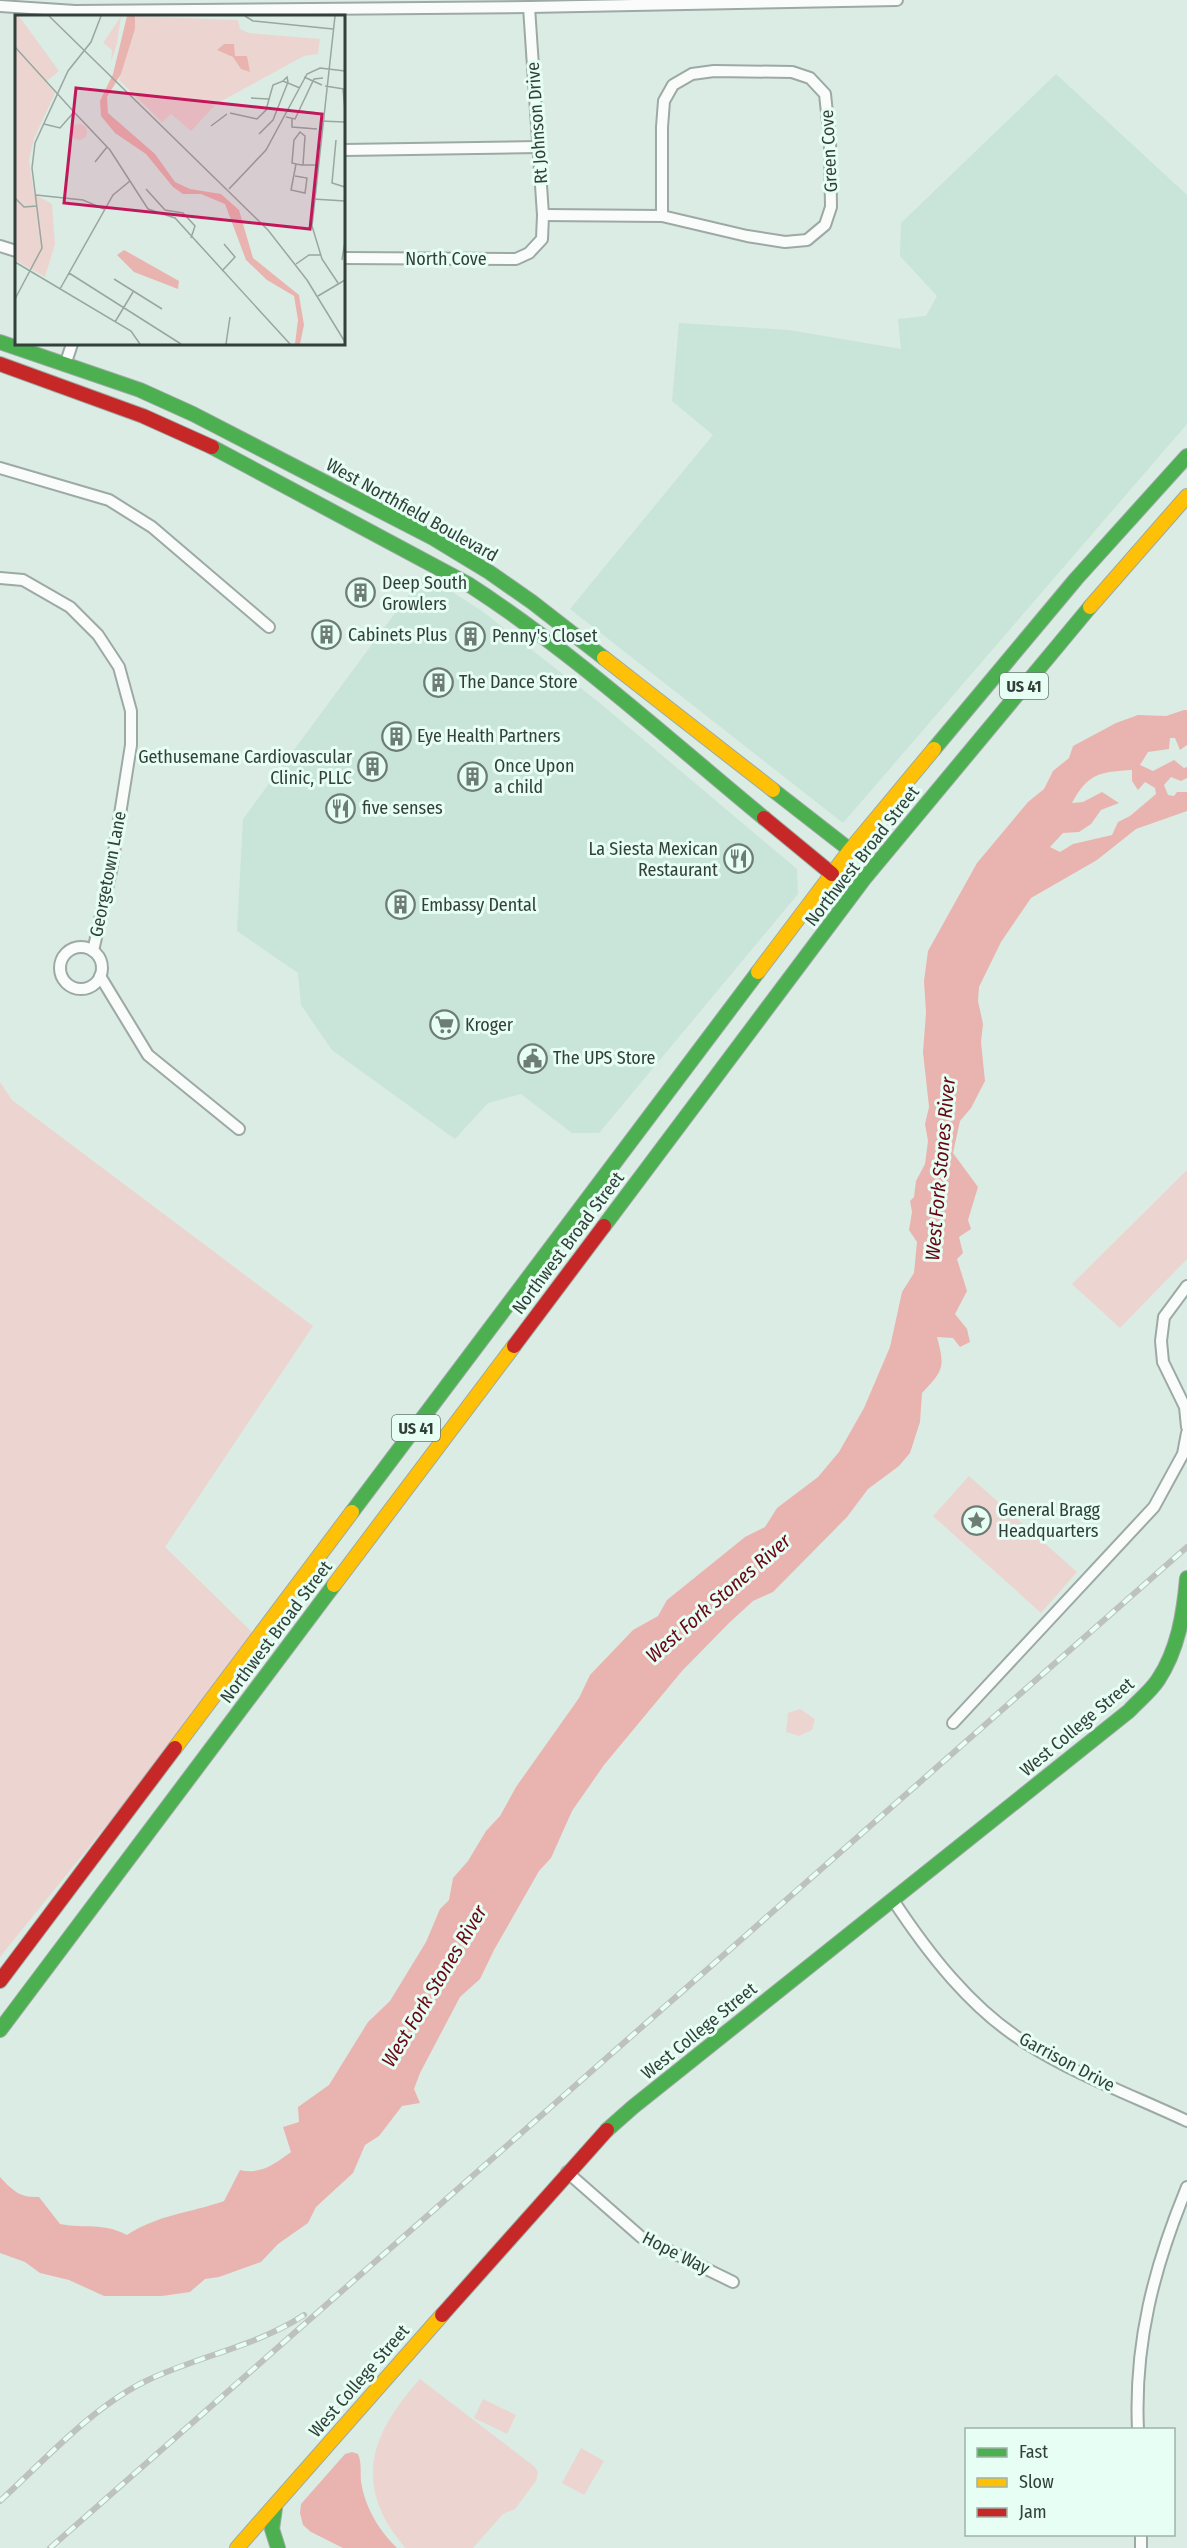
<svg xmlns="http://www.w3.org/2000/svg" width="1187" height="2548" font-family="'Fira Sans Condensed',sans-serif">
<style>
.built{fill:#c9e4d8}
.green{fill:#ecd5d0}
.water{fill:#e9b4af;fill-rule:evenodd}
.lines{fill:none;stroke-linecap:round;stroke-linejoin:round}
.street-casing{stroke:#9ca9a4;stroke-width:14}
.fast-casing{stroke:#9ca9a4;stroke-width:16}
.slow-casing{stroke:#9ca9a4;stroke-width:16}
.jam-casing{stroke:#9ca9a4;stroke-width:16}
.street{stroke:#fafcfb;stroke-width:10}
.fast{stroke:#4caf50;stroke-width:14}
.slow{stroke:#ffc107;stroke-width:14}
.jam{stroke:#c62828;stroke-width:14}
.rail-casing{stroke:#bdc1bf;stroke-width:6}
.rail{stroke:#e6fef3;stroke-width:4;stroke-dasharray:11;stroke-linecap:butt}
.labels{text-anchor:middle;stroke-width:6;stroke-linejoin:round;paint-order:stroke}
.shield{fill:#e6fef3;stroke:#697872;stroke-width:1.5}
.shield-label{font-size:16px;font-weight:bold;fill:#333f3a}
.street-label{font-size:18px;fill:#333f3a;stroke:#e6fef3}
.poi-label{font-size:18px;fill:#333f3a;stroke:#e6fef3;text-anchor:start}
.water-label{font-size:20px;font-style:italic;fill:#6a0614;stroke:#e6fef3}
.inset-road{fill:none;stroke:#98a7a0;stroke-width:1.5}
.view{fill:#c2185b;fill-opacity:0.15;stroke:#c2185b;stroke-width:3}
.inset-edge{fill:none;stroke:#333f3a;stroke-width:3}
</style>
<rect width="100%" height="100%" fill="#dbece4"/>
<g class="built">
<path d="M1056 74 1187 195V424L843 823 570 609 713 435 672 401 679 323 789 330 901 349 898 319 926 316 937 296 900 256 901 223Z"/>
<path d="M424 574 482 611 601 704 797 869 798 894 599 1133H572L521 1094 488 1103 455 1139 332 1050 301 1005 298 973 237 931 243 819Z"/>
</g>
<g class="green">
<path d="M0 1082 12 1100 313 1326 165 1547 258 1638 0 1957Z"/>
<path d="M1187 1170V1259L1120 1328 1072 1284Z"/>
<path d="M969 1476 1077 1572 1041 1613 933 1516Z"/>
<path d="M800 1709 815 1719 812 1730 799 1736 786 1732 788 1713Z"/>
<path d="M420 2379 535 2467 538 2472 536 2481 515 2509 503 2514 473 2548H405C399 2539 391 2531 386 2521 356 2465 382 2422 420 2379Z"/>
<path d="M483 2399 516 2415 507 2434 474 2418Z"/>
<path d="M581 2448 604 2461 584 2495 562 2483Z"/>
</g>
<g class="water">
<path d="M1184 710H1187V745L1180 750 1175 738H1170L1169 749 1148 752 1140 765 1153 771 1174 760 1184 768 1187 767V778L1181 781 1171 777 1164 785 1168 795 1174 796 1177 792H1187V811L1136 829 1097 860 1031 898 1001 942 979 987 978 1001 983 1024 981 1042 985 1081 971 1108 960 1121 953 1153 978 1187 968 1220 971 1229 959 1237 963 1253 957 1259 967 1291 955 1314 967 1329 970 1342 960 1347 953 1338 937 1337C945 1367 944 1370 922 1393L920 1422 910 1453 899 1466 868 1489 847 1517 773 1592 753 1601 729 1623 682 1671 604 1765 572 1811 551 1858 539 1871 494 1950 480 1979 460 1997 420 2073 414 2089 420 2103 402 2106 379 2136 365 2145 353 2173 316 2207 308 2223 278 2244 261 2262 219 2277 205 2279 190 2292 162 2296H104L69 2280 40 2273 25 2262 0 2253V2177C13 2191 20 2198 39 2197L60 2224C86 2229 102 2222 127 2235 157 2215 190 2213 224 2201L240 2170C260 2175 275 2164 291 2152L283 2127 299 2122 298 2107 329 2085 368 2022 390 2001 426 1942 440 1909 449 1900 453 1878 468 1861 486 1831 500 1816 516 1787 579 1698 590 1675 633 1630 658 1616 667 1600 745 1537 765 1527 777 1508 818 1477 839 1452 864 1408 890 1347 902 1292 914 1273 917 1242 909 1230 912 1212 910 1201 914 1197 916 1181 925 1164 928 1141 925 1124 929 1107 923 1052 926 1013 924 981 928 951 977 863 1028 802 1044 789 1053 771 1069 758 1073 746 1116 723 1138 715 1166 716ZM1132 770V781L1138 790 1145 782 1155 788 1156 794 1130 816 1118 822 1112 835 1073 844 1060 852 1050 847 1063 833 1079 832 1091 824 1101 810 1119 803 1102 792 1083 802 1072 803C1088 773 1100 772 1132 770Z"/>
<path d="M352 2452 358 2454C362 2463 360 2472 361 2482 365 2507 379 2531 397 2548H343L311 2532 303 2525 300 2513 301 2504 345 2454Z"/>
</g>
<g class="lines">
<defs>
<g id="street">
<path d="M0 6 75 11 529 7 897 0"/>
<path d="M344 150 539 147"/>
<path d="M543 215 662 216 747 236 785 242 807 240 825 225 831 207 830 141 825 94 810 78 792 72 714 71 692 74 673 85 664 101 662 127V216"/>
<path d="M0 246 16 251"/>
<path d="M344 258 516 259 529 253 542 239 543 215 529 7"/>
<path d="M65 365 72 344"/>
<path d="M0 468 109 500 152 527 269 627"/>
<path d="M0 578 23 580 70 607 98 635 119 667 131 711V745L111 871 93 951"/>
<circle cx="81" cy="968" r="21"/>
<path d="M100 976 148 1055 239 1129"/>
<path d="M1187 1286 1164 1317 1161 1341 1163 1362 1185 1407 1187 1427"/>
<path d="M953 1723 1154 1507 1183 1454 1187 1433"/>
<path d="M893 1900C928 1953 971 2009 1026 2043 1076 2075 1134 2096 1187 2121"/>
<path d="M567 2172 641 2237 733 2282"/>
<path d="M1138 2430C1134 2343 1154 2267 1187 2187"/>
<path d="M1141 2534V2548"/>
</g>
<g id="fast">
<path d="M0 342 140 390 193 414 433 538 489 572 532 602 604 658"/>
<path d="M212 447 468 584C573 652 667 738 764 818"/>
<path d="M934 749 1076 579 1187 456"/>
<path d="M773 790 850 850"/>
<path d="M604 1226 864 879 1090 607"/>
<path d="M352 1512 758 972"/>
<path d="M0 2030 334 1585"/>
<path d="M607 2130 633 2107 1129 1711C1138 1701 1150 1692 1158 1680 1178 1650 1184 1613 1187 1578"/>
<path d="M275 2508 272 2529 278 2548"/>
</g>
<g id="slow">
<path d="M1090 607 1187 496"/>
<path d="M604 658 773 790"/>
<path d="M758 972 850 850 934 749"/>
<path d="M334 1585 514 1346"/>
<path d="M175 1748 352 1512"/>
<path d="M237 2548 442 2315"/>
</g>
<g id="jam">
<path d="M0 364 143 416 212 447"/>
<path d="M764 818 832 874"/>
<path d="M514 1346 604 1226"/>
<path d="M0 1981 175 1748"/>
<path d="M442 2315 607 2130"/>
</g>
</defs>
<use href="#street" class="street-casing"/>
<use href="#fast" class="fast-casing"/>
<use href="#slow" class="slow-casing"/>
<use href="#jam" class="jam-casing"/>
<use href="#street" class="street"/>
<use href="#fast" class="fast"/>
<use href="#slow" class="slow"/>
<use href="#jam" class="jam"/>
<defs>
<g id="rail">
<path d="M0 2501C45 2460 93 2406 148 2380 199 2356 257 2346 304 2315"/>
<path d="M50 2548 1187 1547"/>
</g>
</defs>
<use href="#rail" class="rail-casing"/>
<use href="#rail" class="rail"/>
</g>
<defs>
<symbol id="building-ring" viewBox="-11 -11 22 22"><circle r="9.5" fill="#e6fef3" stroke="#6e7c76" stroke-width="1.5"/><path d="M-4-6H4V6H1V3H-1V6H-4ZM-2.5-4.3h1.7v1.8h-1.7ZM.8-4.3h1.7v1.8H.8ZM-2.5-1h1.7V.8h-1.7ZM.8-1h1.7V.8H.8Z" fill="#6e7c76"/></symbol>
<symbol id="restaurant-ring" viewBox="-11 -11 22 22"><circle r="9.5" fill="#e6fef3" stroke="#6e7c76" stroke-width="1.5"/><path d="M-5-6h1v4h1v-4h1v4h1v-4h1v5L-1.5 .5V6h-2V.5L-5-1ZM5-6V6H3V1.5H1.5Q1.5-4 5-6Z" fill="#6e7c76"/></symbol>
<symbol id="supermarket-ring" viewBox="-11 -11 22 22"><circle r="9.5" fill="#e6fef3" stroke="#6e7c76" stroke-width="1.5"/><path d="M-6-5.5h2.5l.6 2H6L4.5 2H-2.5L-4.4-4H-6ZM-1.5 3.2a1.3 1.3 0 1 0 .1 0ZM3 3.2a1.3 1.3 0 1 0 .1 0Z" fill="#6e7c76"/></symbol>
<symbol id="civic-ring" viewBox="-11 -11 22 22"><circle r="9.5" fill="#e6fef3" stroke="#6e7c76" stroke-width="1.5"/><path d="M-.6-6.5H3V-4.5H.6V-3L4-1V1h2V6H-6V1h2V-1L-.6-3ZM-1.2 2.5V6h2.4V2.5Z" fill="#6e7c76"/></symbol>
<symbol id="sight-ring" viewBox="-11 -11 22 22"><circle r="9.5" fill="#e6fef3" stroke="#6e7c76" stroke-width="1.5"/><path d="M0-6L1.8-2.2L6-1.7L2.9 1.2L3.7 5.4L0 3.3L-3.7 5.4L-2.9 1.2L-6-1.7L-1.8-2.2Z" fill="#6e7c76"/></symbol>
</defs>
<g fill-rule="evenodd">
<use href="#building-ring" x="344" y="576" width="33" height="33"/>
<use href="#building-ring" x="310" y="618" width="33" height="33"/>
<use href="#building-ring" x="454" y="620" width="33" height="33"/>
<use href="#building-ring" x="422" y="666" width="33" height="33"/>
<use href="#building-ring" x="380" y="720" width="33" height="33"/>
<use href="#building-ring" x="356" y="750" width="33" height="33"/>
<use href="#building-ring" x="456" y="760" width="33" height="33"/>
<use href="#restaurant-ring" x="324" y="792" width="33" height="33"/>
<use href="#restaurant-ring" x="722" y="842" width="33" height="33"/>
<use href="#building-ring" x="384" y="888" width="33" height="33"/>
<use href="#supermarket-ring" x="428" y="1008" width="33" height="33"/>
<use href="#civic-ring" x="516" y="1042" width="33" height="33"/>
<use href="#sight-ring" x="960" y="1504" width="33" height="33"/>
</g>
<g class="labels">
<g class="shield">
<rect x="1000" y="673" width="48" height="26" rx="4.5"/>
<rect x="392" y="1415" width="48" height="26" rx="4.5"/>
</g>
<g class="shield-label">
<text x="1024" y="692">US 41</text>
<text x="416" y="1434">US 41</text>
</g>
<g class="street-label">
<text transform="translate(537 123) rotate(-94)" y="6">Rt Johnson Drive</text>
<text transform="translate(829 151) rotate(-93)" y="6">Green Cove</text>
<text x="446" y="265">North Cove</text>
<text transform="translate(412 510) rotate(29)" y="6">West Northfield Boulevard</text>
<text transform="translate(862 856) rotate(-52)" y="6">Northwest Broad Street</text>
<text transform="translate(108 874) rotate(-79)" y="6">Georgetown Lane</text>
<text transform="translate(568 1243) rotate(-53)" y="6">Northwest Broad Street</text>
<text transform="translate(276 1632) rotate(-53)" y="6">Northwest Broad Street</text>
<text transform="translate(1077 1727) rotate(-40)" y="6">West College Street</text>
<text transform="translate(699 2031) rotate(-39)" y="6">West College Street</text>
<text transform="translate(1067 2062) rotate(28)" y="6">Garrison Drive</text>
<text transform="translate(676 2253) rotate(27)" y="6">Hope Way</text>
<text transform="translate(359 2381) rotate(-49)" y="6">West College Street</text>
</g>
<g class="poi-label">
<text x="382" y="589">Deep South<tspan x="382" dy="21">Growlers</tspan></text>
<text x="348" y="641">Cabinets Plus</text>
<text x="492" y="642">Penny's Closet</text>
<text x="459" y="688">The Dance Store</text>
<text x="417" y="742">Eye Health Partners</text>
<text x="352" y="763" text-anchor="end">Gethusemane Cardiovascular<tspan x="352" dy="21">Clinic, PLLC</tspan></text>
<text x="494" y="772">Once Upon<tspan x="494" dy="21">a child</tspan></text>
<text x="362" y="814">five senses</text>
<text x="718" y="855" text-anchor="end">La Siesta Mexican<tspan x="718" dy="21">Restaurant</tspan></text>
<text x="421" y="911">Embassy Dental</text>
<text x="465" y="1031">Kroger</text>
<text x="553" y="1064">The UPS Store</text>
<text x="998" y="1516">General Bragg<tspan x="998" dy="21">Headquarters</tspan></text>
</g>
<g class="water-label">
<text transform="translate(940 1169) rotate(-85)" y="7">West Fork Stones River</text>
<text transform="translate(718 1598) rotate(-41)" y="7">West Fork Stones River</text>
<text transform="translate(434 1986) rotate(-59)" y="7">West Fork Stones River</text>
</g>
</g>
<g transform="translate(15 15)">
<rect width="330" height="330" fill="#dbece4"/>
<path d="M0 1H4L44 56 31 67 40 78 19 124 14 145 19 179 37 189 40 229 30 262 0 245ZM106 1 102 29 96 47 97 35 88 28ZM121 1 223 5 225 14 234 18 305 24 303 39 289 41 201 89 176 116 156 99 147 107 104 65ZM56 117a8 8 0 1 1 16 0a8 8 0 1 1-16 0Z" fill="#ecd5d0"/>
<path d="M112 1H120V14L106 59 92 82 93 98 140 139 160 167 175 174 206 179 224 195 238 243 284 280 289 310 285 329H280L283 305 279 281 252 265 231 245 210 189 186 179H168L158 172 131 139 100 118 86 101 85 86 98 59ZM209 29H219L220 41H232L235 57 226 54 218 42 202 35ZM109 235 164 266 163 274 119 257 102 240Z" fill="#e9b4af"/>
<path class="inset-road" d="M34 1 253 215 292 265 330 327M230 1 238 6 318 14M320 1 297 211 307 244 323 268M0 32 59 97 45 113 29 109M289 62 307 70M310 71 329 74M328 74 330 96M236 83 254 84M285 96 303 98M59 97 95 135 133 194 160 203 275 329M215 98 242 104 251 95 258 70 268 66 285 73M271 102 280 104 299 64 308 63M277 104V112L302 114M305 106 330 107M196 111 212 99M244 119 258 105 273 67 272 62 268 66M321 125 317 168 330 172M80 147 92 132M288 150 290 121 285 117 279 125 277 148 281 149 287 150H301M280 161 292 163 290 178 276 175 281 149M131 174 150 195 168 198 180 211 176 223M214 174 251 135 292 59 305 53 330 56M21 180 68 185 89 194M0 183 9 192 22 191M298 184 330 186M327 245 330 226M0 247 116 316 125 329M281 249 294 240H306M207 256 220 242 209 229M54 258 166 329M99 264 147 294M45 274 98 180 115 166M303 281 330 265M0 284 27 233 17 153 20 128 53 56 76 27 86 1M100 307 118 277M211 329 215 302"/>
<path class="view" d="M61 73 307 99 295 214 49 188Z"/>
<rect width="330" height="330" class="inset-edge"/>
</g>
<rect x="965" y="2428" width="210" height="108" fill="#e6fef3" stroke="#9eb2a9" stroke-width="1.5"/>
<rect x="977" y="2448" width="30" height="9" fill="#4caf50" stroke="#9eb2a9" stroke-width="1.5"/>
<text x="1019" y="2458" font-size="18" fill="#333f3a">Fast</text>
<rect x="977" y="2478" width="30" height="9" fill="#ffc107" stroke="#9eb2a9" stroke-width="1.5"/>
<text x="1019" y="2488" font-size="18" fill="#333f3a">Slow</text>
<rect x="977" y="2508" width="30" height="9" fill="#c62828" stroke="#9eb2a9" stroke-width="1.5"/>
<text x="1019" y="2518" font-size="18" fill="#333f3a">Jam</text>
</svg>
